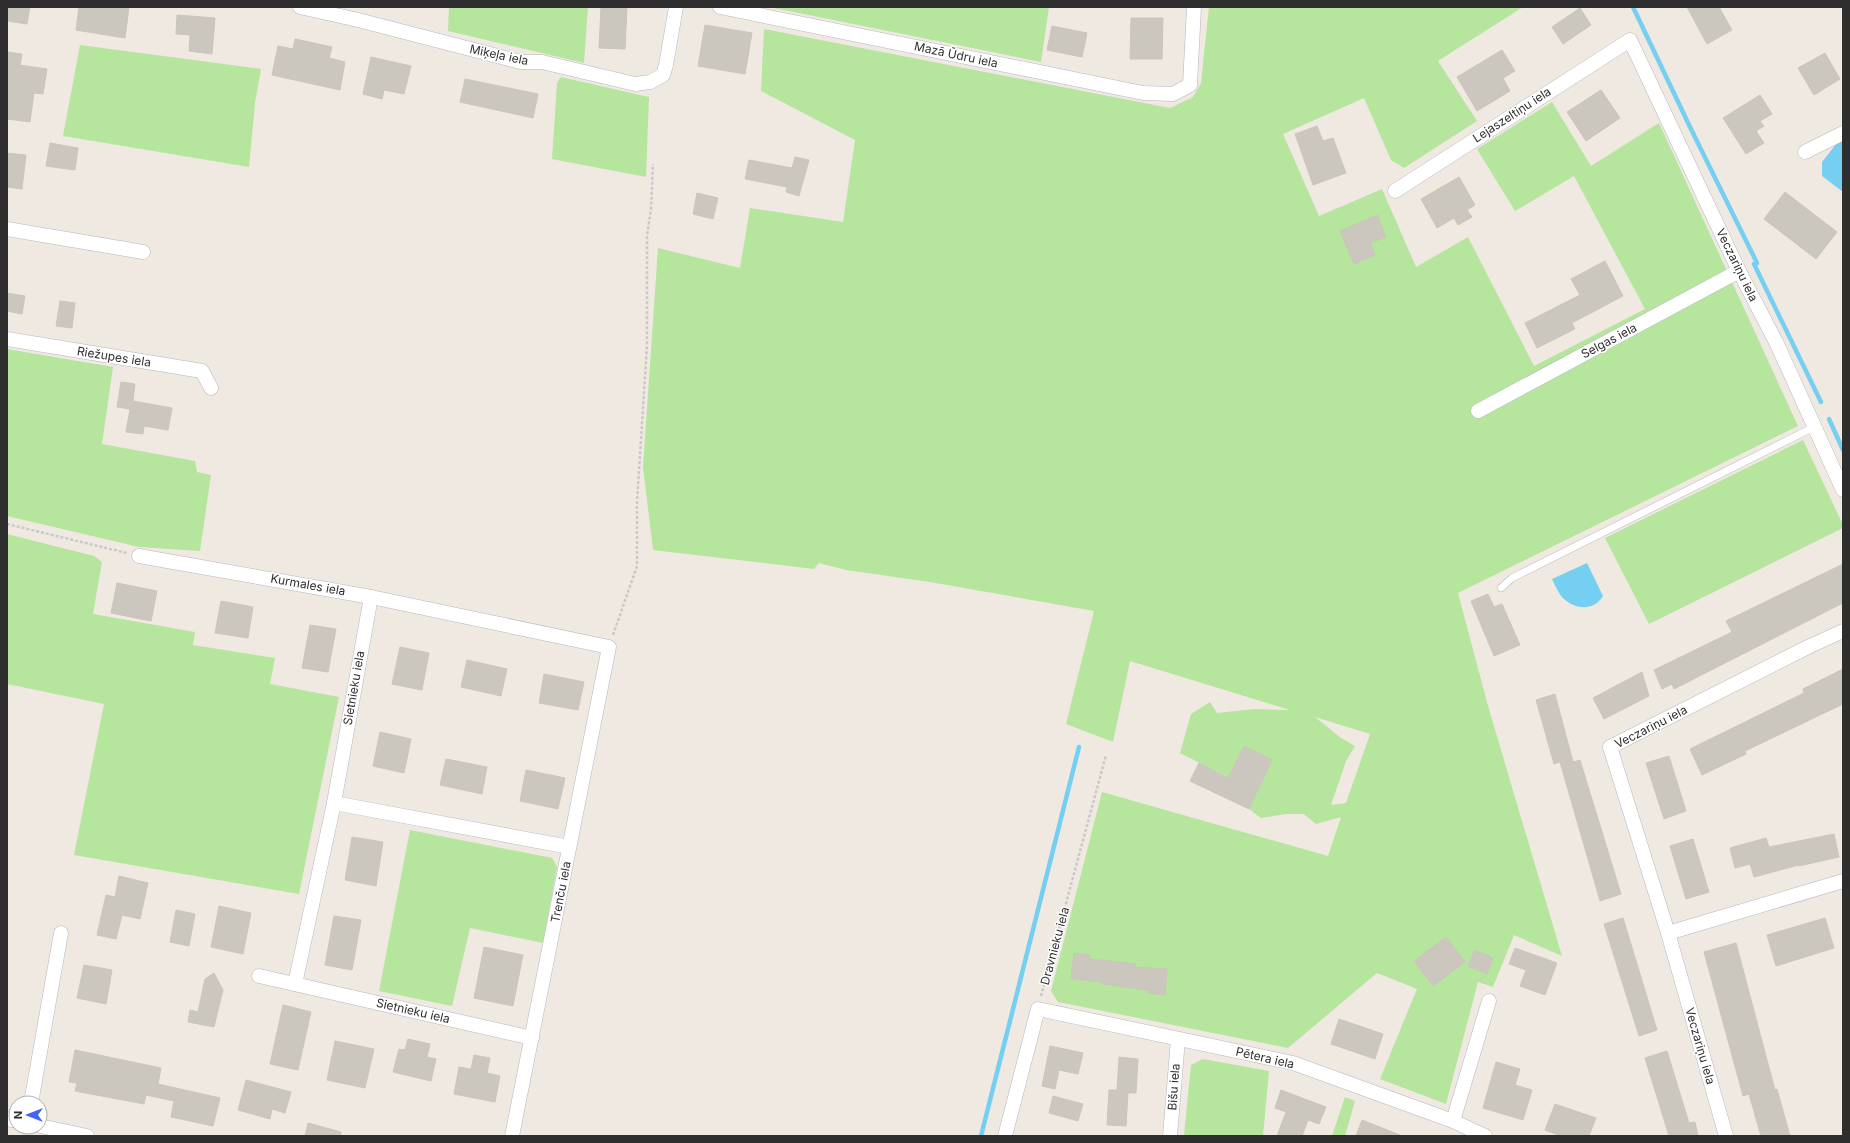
<svg xmlns="http://www.w3.org/2000/svg" width="1850" height="1143" font-family="Inter,sans-serif">
<style>
.green{fill:#b6e59e;fill-rule:evenodd}
.water{fill:#75cff0}
.lines{fill:none;stroke-linecap:round;stroke-linejoin:round}
.stream{stroke:#75cff0;stroke-width:4.5}
.building{fill:#cbc7bf;stroke:#cbc5ba}
.service-casing{stroke:#b4b7c1;stroke-width:8}
.minor-casing{stroke:#b4b7c1;stroke-width:15}
.path{stroke:#c9c9c9;stroke-width:2.5;stroke-dasharray:3 2;stroke-linecap:butt}
.service{stroke:#fff;stroke-width:7}
.minor{stroke:#fff;stroke-width:14}
.labels{text-anchor:middle;stroke-width:3;stroke-linejoin:round;paint-order:stroke}
.street-label{font-size:12px;fill:#2e2e2e;stroke:#fff}
</style>
<rect width="100%" height="100%" fill="#efe9e1"/>
<g class="green">
<path d="M449 7H588L584 63 448 31Z"/>
<path d="M769 7H1049L1041 62Z"/>
<path d="M1209 7H1523L1438 61 1477 121 1404 168 1391 160 1364 98 1283 134 1319 216 1382 189 1416 267 1468 237 1534 366 1645 309 1574 176 1515 211 1477 149 1552 102 1591 166 1659 123 1798 426 1458 593 1488 706 1562 956 1514 935 1493 987 1478 982 1446 1104 1380 1079 1417 989 1377 973 1288 1048 1058 1002 1051 991 1102 792 1328 856 1341 817 1316 824 1304 814H1286L1261 818 1249 809 1257 792 1180 753 1191 714 1210 702 1217 713 1255 709 1290 710 1130 661 1113 742 1066 724 1094 611 930 582 846 570 819 563 814 569 653 550 643 467 658 248 740 268 750 208 843 222 855 140 761 91 764 29 1170 108 1193 97 1201 83ZM1315 717 1370 734 1346 803 1331 805 1346 761 1355 746 1341 738Z"/>
<path d="M80 45 261 69 255 103 249 167 63 136Z"/>
<path d="M561 77 649 97 646 177 552 159 557 83Z"/>
<path d="M7 349 113 367 102 444 195 461 197 472 211 475 200 551 139 547 7 516Z"/>
<path d="M1803 440 1843 525V528L1649 624 1605 538Z"/>
<path d="M7 534 94 556 102 562 93 614 195 632 193 645 275 658 270 684 339 697 299 894 74 855 104 704 7 684Z"/>
<path d="M410 830 552 858 557 867 543 943 470 928 452 1006 379 991Z"/>
<path d="M1203 1059 1269 1071 1263 1136H1184L1191 1065Z"/>
<path d="M1345 1097 1355 1101 1345 1136H1332Z"/>
</g>
<g class="water">
<path d="M1843 141V192L1822 176V162L1837 143Z"/>
<path d="M1587 563 1603 596C1594 611 1576 610 1564 599 1559 595 1555 585 1552 579Z"/>
</g>
<g class="lines">
<g class="stream">
<path d="M1633 7 1690 127 1757 263 1754 264 1821 402"/>
<path d="M1829 419 1843 450"/>
<path d="M981 1136 1079 747"/>
</g>
</g>
<g class="building">
<path d="M7 7H30L27 24 7 21Z"/>
<path d="M79 7H129L125 38 76 30Z"/>
<path d="M601 7H627L625 49 599 48Z"/>
<path d="M1687 7H1719L1732 30 1707 44Z"/>
<path d="M1580 8 1591 25 1563 44 1552 27Z"/>
<path d="M177 15 215 18 212 54 189 51 190 35 176 34Z"/>
<path d="M1131 18H1163L1162 59H1130Z"/>
<path d="M705 25 752 33 745 74 698 66Z"/>
<path d="M1052 26 1087 33 1082 57 1047 50Z"/>
<path d="M295 39 332 47 329 58 345 62 340 90 272 75 278 46 293 49Z"/>
<path d="M1502 50 1515 71 1503 78 1510 91 1477 111 1457 77Z"/>
<path d="M7 52 22 54 20 65 47 69 43 94 34 93 30 122 7 119Z"/>
<path d="M1825 53 1840 79 1814 95 1798 68Z"/>
<path d="M371 57 411 66 404 94 384 90 382 99 363 94Z"/>
<path d="M465 79 538 94 533 118 460 102Z"/>
<path d="M1601 90 1620 118 1586 141 1567 112Z"/>
<path d="M1760 95 1772 114 1760 121 1764 126 1756 131 1764 143 1746 154 1723 118Z"/>
<path d="M1317 126 1323 141 1333 138 1346 173 1313 185 1295 134Z"/>
<path d="M50 143 78 148 75 170 46 166Z"/>
<path d="M7 153 26 155 22 189 7 187Z"/>
<path d="M795 157 809 160 799 196 786 192 787 187 745 179 749 160 792 168Z"/>
<path d="M1459 177 1475 205 1467 210 1472 217 1458 225 1454 218 1437 228 1421 199Z"/>
<path d="M1785 192 1837 232 1816 259 1764 219Z"/>
<path d="M697 193 718 198 713 219 693 214Z"/>
<path d="M1377 215 1386 237 1370 243 1375 255 1354 264 1340 231Z"/>
<path d="M1605 261 1623 296 1572 323 1575 329 1537 348 1525 323 1580 295 1571 279Z"/>
<path d="M7 293 25 296 22 314 7 311Z"/>
<path d="M60 301 75 303 72 328 56 326Z"/>
<path d="M121 382 135 384 133 401 172 408 168 430 144 426 143 434 126 432 130 409 117 407Z"/>
<path d="M1843 564V603L1674 689 1672 684 1662 689 1654 670 1732 632 1726 621Z"/>
<path d="M117 583 157 591 151 621 111 613Z"/>
<path d="M1488 594 1494 607 1502 604 1520 645 1494 656 1471 601Z"/>
<path d="M221 601 253 607 248 638 215 633Z"/>
<path d="M310 625 336 629 328 672 302 668Z"/>
<path d="M400 647 429 653 422 690 392 684Z"/>
<path d="M467 660 507 669 501 696 461 687Z"/>
<path d="M1843 669V704L1745 751 1746 754 1702 775 1690 749 1804 693 1803 689Z"/>
<path d="M1642 672 1649 696 1604 719 1593 698Z"/>
<path d="M544 674 584 682 578 710 539 703Z"/>
<path d="M1555 694 1573 762 1580 760 1621 894 1600 901 1560 762 1554 764 1536 700Z"/>
<path d="M380 732 411 739 404 773 373 766Z"/>
<path d="M1244 746 1272 760 1249 809 1190 781 1199 763 1228 778Z"/>
<path d="M1669 756 1686 811 1664 819 1646 763Z"/>
<path d="M446 759 487 767 482 794 440 785Z"/>
<path d="M526 770 565 778 558 809 520 801Z"/>
<path d="M1834 834 1839 857 1799 866V865L1754 877 1750 864 1735 868 1730 848 1766 838 1769 847Z"/>
<path d="M352 837 383 842 376 886 345 880Z"/>
<path d="M1693 839 1709 892 1686 899 1670 846Z"/>
<path d="M119 876 148 883 140 919 122 915 116 939 97 935 106 895 115 897Z"/>
<path d="M219 906 251 913 243 954 211 947Z"/>
<path d="M176 910 195 914 189 946 170 942Z"/>
<path d="M334 916 361 920 352 970 325 965Z"/>
<path d="M1623 918 1657 1030 1639 1036 1604 924Z"/>
<path d="M1825 918 1834 948 1776 966 1767 935Z"/>
<path d="M1446 937 1465 962 1433 986 1414 961Z"/>
<path d="M1736 943 1775 1090 1777 1089 1790 1136H1761L1749 1094 1743 1096 1704 952Z"/>
<path d="M484 947 523 955 513 1006 474 998Z"/>
<path d="M1515 948 1557 963 1545 995 1520 986 1526 970 1509 964Z"/>
<path d="M1475 950 1493 958 1487 974 1468 966Z"/>
<path d="M1074 953 1090 955V959L1136 964V967L1167 969 1165 995 1148 993V990L1102 984V982L1071 979Z"/>
<path d="M84 965 112 970 106 1004 77 998Z"/>
<path d="M214 973 223 990 214 1027 188 1022 190 1010 198 1012 205 979Z"/>
<path d="M283 1005 311 1012 298 1070 270 1064Z"/>
<path d="M1339 1019 1383 1034 1375 1059 1331 1044Z"/>
<path d="M408 1039 430 1044 427 1057 436 1059 431 1081 393 1072 399 1049 405 1050Z"/>
<path d="M335 1041 374 1049 365 1088 327 1080Z"/>
<path d="M1050 1046 1083 1053 1078 1074 1059 1070 1055 1089 1042 1086Z"/>
<path d="M75 1050 161 1068 158 1084 220 1098 213 1126 171 1117 174 1101 146 1095 144 1104 75 1091 77 1083 69 1082Z"/>
<path d="M1667 1051 1689 1123 1695 1122 1698 1136H1669L1645 1058Z"/>
<path d="M474 1055 490 1058 487 1073 500 1076 495 1102 454 1094 459 1067 471 1069Z"/>
<path d="M1119 1057 1138 1059 1136 1093H1128L1126 1126 1107 1125 1109 1090H1117Z"/>
<path d="M1496 1062 1520 1069 1515 1085 1532 1090 1523 1120 1483 1108Z"/>
<path d="M246 1080 291 1092 285 1113 272 1109 270 1119 238 1110Z"/>
<path d="M1281 1090 1326 1107 1319 1124 1308 1120 1302 1136H1277L1286 1112 1275 1108Z"/>
<path d="M1053 1096 1083 1104 1078 1121 1049 1113Z"/>
<path d="M1555 1104 1596 1118 1589 1136H1561L1545 1130Z"/>
<path d="M1362 1120 1400 1135V1136H1356Z"/>
<path d="M308 1123 341 1132 340 1136H305Z"/>
</g>
<g class="lines">
<defs>
<path id="service" d="M1501 588 1512 578 1814 427"/>
<g id="minor">
<path d="M300 7 358 20 521 62H542L635 84 650 82 663 75 666 65 676 7"/>
<path d="M720 7 1143 93 1173 94 1190 85 1194 7"/>
<path d="M1805 152 1843 133"/>
<path d="M1395 191 1630 40 1739 271 1777 344 1843 490"/>
<path d="M7 229 143 252"/>
<path d="M7 339 202 371 211 388"/>
<path d="M1478 411 1739 271"/>
<path d="M139 556 371 597 609 647 512 1136"/>
<path d="M371 597 334 803 569 847"/>
<path d="M1668 933 1843 881"/>
<path d="M259 976 532 1038"/>
<path d="M295 984 334 803"/>
<path d="M31 1103 61 933"/>
<path d="M7 1119 16 1121"/>
<path d="M1453 1121 1489 1001"/>
<path d="M40 1126 87 1136"/>
<path d="M1005 1136 1038 1009 1293 1063 1453 1121 1485 1136"/>
<path d="M1170 1136 1178 1039"/>
<path d="M1726 1136 1668 933 1610 747 1810 646 1843 631"/>
</g>
</defs>
<use href="#service" class="service-casing"/>
<use href="#minor" class="minor-casing"/>
<g class="path">
<path d="M7 524 127 553"/>
<path d="M613 635 637 566V502L647 346V236L651 209 653 164"/>
<path d="M1041 996 1106 755"/>
</g>
<use href="#service" class="service"/>
<use href="#minor" class="minor"/>
</g>
<g class="labels">
<g class="street-label">
<text transform="translate(499 55) rotate(12)" y="4">Miķeļa iela</text>
<text transform="translate(956 55) rotate(12)" y="4">Mazā Ūdru iela</text>
<text transform="translate(1512 115) rotate(-33)" y="4">Lejaszeltiņu iela</text>
<text transform="translate(1737 265) rotate(64)" y="4">Veczariņu iela</text>
<text transform="translate(1609 341) rotate(-28)" y="4">Selgas iela</text>
<text transform="translate(114 357) rotate(9)" y="4">Riežupes iela</text>
<text transform="translate(308 585) rotate(10)" y="4">Kurmales iela</text>
<text transform="translate(354 688) rotate(-80)" y="4">Sietnieku iela</text>
<text transform="translate(1651 727) rotate(-27)" y="4">Veczariņu iela</text>
<text transform="translate(561 892) rotate(-79)" y="4">Trenču iela</text>
<text transform="translate(1055 946) rotate(-75)" y="4">Dravnieku iela</text>
<text transform="translate(413 1011) rotate(13)" y="4">Sietnieku iela</text>
<text transform="translate(1700 1046) rotate(74)" y="4">Veczariņu iela</text>
<text transform="translate(1265 1058) rotate(13)" y="4">Pētera iela</text>
<text transform="translate(1174 1087) rotate(-86)" y="4">Bišu iela</text>
</g>
</g>
<rect width="1850" height="1143" fill="none" stroke="#2e2e2e" stroke-width="16"/>
<g transform="translate(28 1115) rotate(270)"><circle r="19" fill="#ffffff" stroke="#ababab"/>
<path d="M0-3L7 15L0 10L-7 15Z" fill="#4264fb"/>
<text y="-6" font-size="11" font-weight="bold" text-anchor="middle" fill="#2e2e2e">N</text>
</g>
</svg>
